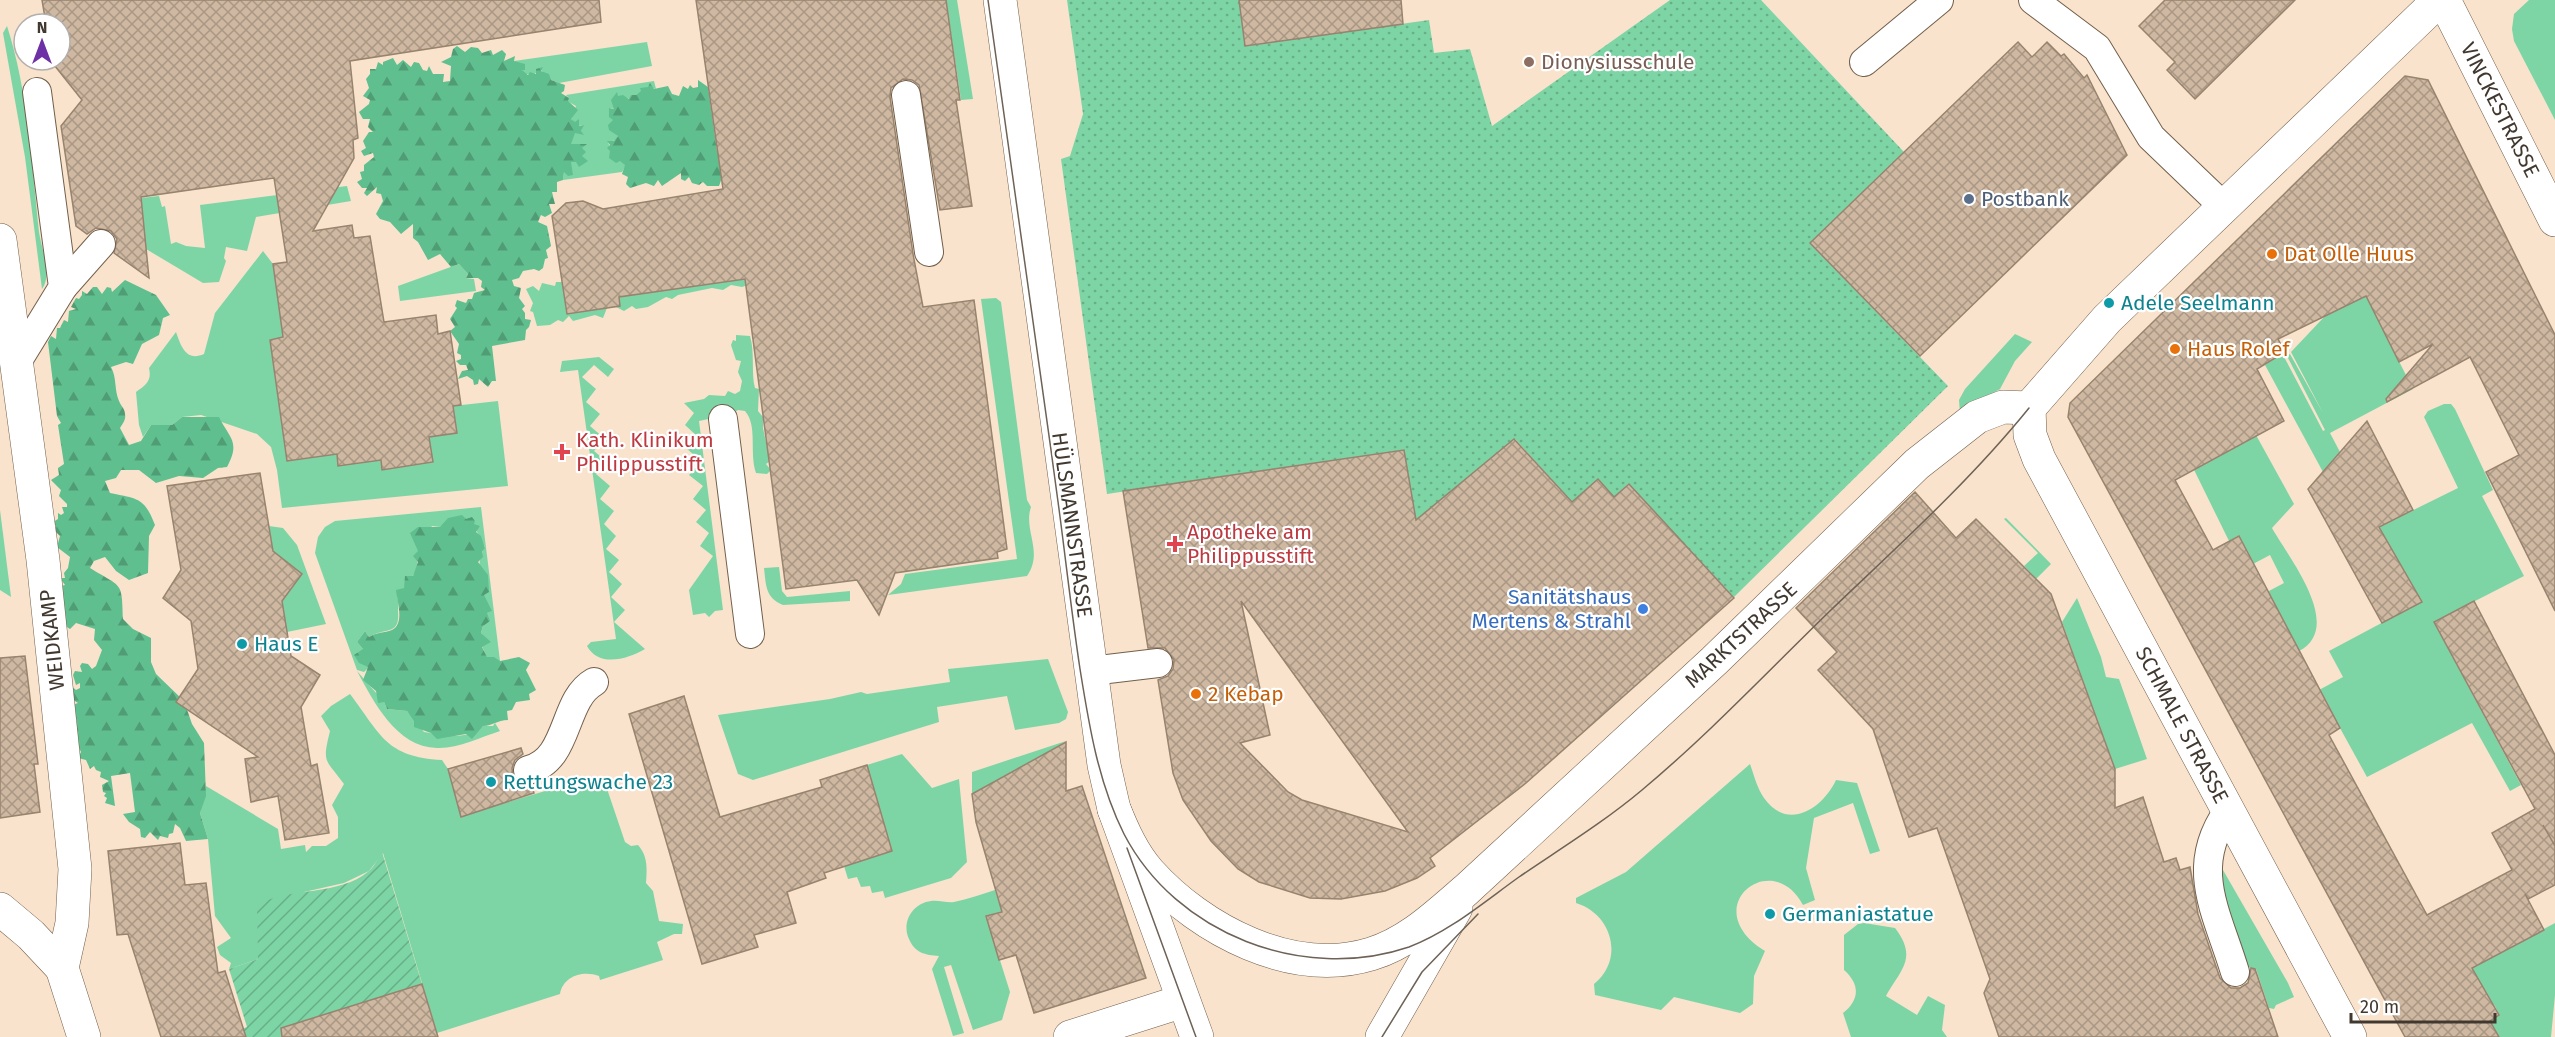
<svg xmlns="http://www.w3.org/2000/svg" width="2555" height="1037" font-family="'Fira Sans',sans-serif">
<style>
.grass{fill:#7dd5a5}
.forest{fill:url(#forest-firs)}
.park{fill:url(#park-dots)}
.garden{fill:url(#garden-furrows)}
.building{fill:url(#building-cross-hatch);stroke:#97836e;stroke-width:1.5;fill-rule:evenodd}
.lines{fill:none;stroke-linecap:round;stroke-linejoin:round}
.lane-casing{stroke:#725f4b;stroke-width:30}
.street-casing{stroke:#725f4b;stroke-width:34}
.lane{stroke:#fff;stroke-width:28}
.street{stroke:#fff;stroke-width:33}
.tram{stroke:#6e6256;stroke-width:1.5}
.education-dot{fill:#8d6e63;stroke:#fff;stroke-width:2}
.service-dot{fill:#5c6f8a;stroke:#fff;stroke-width:2}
.food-dot{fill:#e8710a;stroke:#fff;stroke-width:2}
.culture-dot{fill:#0f9aa8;stroke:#fff;stroke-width:2}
.health-dot{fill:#e0444e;stroke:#fff;stroke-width:2}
.shop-dot{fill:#3f7fe0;stroke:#fff;stroke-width:2}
.labels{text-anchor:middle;stroke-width:4.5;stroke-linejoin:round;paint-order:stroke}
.education-label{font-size:21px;fill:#785e54;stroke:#fff;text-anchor:start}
.street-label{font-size:21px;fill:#41382f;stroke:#fff}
.service-label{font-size:21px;fill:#4e5e75;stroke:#fff;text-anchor:start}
.food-label{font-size:21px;fill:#c56008;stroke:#fff;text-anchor:start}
.culture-label{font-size:21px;fill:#0d838f;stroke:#fff;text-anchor:start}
.health-label{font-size:21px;fill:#be3a42;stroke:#fff;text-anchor:start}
.shop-label{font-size:21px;fill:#366cbe;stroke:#fff;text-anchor:end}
</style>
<defs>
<pattern id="forest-firs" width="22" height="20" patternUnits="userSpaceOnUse" patternTransform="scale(1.5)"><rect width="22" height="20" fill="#5fbf8e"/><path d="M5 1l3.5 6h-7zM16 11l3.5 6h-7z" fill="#509c74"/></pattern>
<pattern id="park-dots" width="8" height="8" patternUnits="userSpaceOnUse" patternTransform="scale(1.5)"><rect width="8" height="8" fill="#7dd5a5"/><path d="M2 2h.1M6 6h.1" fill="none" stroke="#68ae87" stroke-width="1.8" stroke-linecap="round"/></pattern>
<pattern id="garden-furrows" width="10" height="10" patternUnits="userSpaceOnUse" patternTransform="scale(1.5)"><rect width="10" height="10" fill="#7dd5a5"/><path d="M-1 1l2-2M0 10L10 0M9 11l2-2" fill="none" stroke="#68ae87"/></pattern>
<pattern id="building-cross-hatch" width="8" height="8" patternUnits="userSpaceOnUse" patternTransform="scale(1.5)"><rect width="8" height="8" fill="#ceb8a2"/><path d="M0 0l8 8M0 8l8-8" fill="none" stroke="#a99784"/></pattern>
</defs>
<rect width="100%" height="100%" fill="#f9e3cc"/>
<g class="grass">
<path d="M946 0H957L973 99 961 100Z"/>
<path d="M2529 0H2555V120L2514 41 2512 29 2514 14Z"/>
<path d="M7 26C28 91 32 164 39 232 41 248 53 274 42 289L25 157 3 33Z"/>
<path d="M647 42 652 66 559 83 551 80 541 70 534 74H525L514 61Z"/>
<path d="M654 81 656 89 648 87 630 99 625 97 614 104 615 109 610 108 614 120 610 124 618 136 617 140 608 142 611 151 626 165 622 172 563 180 564 172 571 169V162H576L581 156 580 144H570L574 133 581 131 583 125 578 126 571 119 576 106 567 101 569 98 566 95Z"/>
<path d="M347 186 351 201 256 217 247 251 226 247 224 258 226 261 219 282 203 283 146 249 141 198 159 196 162 207 165 206 171 244 176 242 186 246 205 248 200 205Z"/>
<path d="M263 251 273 264 283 337 270 340 283 433 378 440 382 470 432 462 429 437 457 432 453 406 498 401 508 486 282 508 277 470 271 447 257 434 201 415 182 417 172 425H151L143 437 139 425 136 392C146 385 152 381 149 368L176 332C181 346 186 362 204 354L215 313Z"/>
<path d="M459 264 468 274 466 278 474 279 476 291 400 301 398 286Z"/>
<path d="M780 274 742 287 731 285 723 290 712 288 678 295 672 299 666 297 648 307 636 309 632 306 624 311 616 307 620 306 619 297Z"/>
<path d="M556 282H562L567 314 607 308 603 318 595 315 573 321 569 316 563 322 558 320 550 325 537 326 533 312 530 311 533 303 526 289 533 286 539 291 542 283 555 286Z"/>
<path d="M2366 296 2413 389 2330 433 2340 452 2323 472 2265 365 2282 353 2323 431 2325 430 2287 356 2290 354 2323 413 2291 352 2326 315Z"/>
<path d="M996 298 1001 302 1027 500 1031 507C1023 531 1044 551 1027 576L888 595 901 584 905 574 1017 559 981 299Z"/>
<path d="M2015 334 2032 342 2015 361 2000 389 1960 413 1959 400 1965 389Z"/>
<path d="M736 335 750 336C755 352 751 374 755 388L759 389 758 411 763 417V428L770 461 766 464 771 470 767 474 756 473C749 452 758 426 745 411L738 410 732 414 699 421 723 610 715 611 709 617 705 613 693 615 689 590 713 556 700 546 709 533 696 522 706 510 693 499 703 486 689 475 701 461 686 448 697 436 685 425 694 413 684 403 704 399 709 395 725 396 728 391 735 394 740 391 742 381 738 372 741 361 736 360 731 345 733 340 736 341Z"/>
<path d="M599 357 614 369 608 377 594 365 582 377 596 389 586 402 600 414 590 426 604 438 594 451 607 462 596 474 610 486 600 499 614 511 604 524 616 536 606 549 619 560 609 572 622 584 611 597 625 610 614 622 645 649C628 659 599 668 587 646L591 642 616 639 578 370 560 372 562 361Z"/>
<path d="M2444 404H2451L2455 409 2493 490 2482 496 2524 576 2434 622 2521 785 2510 791 2472 723 2367 777 2319 690 2343 677 2329 651 2421 602 2379 527 2458 488 2424 417 2428 411Z"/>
<path d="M2172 425 2256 435 2294 504 2272 528C2289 558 2345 627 2299 651L2267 592 2284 583 2270 555 2253 564 2238 536 2229 541Z"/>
<path d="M481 507 500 661 487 658 482 646 486 639 481 633 487 613 491 611C480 595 474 564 485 547L473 524 466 519 440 527 432 526 418 551 417 570 397 597C399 603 398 606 398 612 400 636 385 627 369 637L365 631 357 642 363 649 369 667 364 672 357 670 315 553 318 537 325 527 335 521Z"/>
<path d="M0 510 11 597 0 590Z"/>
<path d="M2006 518 2051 564 2036 579 2024 566 2038 553 2004 519Z"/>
<path d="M269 526 283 528 297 545 326 624 287 632Z"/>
<path d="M779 567 782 591 787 597 850 591V601L783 605C765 598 766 584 764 568Z"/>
<path d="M2077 598 2101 657 2106 677 2119 679 2147 759 2115 769 2062 622Z"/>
<path d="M1048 659 1068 712 1066 719 1059 723 1015 730 1007 696 937 707 939 722 753 780 738 774 718 715 830 699 861 692 867 694 950 682 948 669Z"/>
<path d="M357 671 384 702 387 709 407 711 424 732C445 735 466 741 483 726H493L495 723 500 731C481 737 457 749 437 748 396 747 374 702 357 671Z"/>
<path d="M350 694C381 735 386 757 442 760L448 769 461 816 569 784 572 795 604 780 625 842 631 846 638 845C648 856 647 869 646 883L653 891 659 921 683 924 682 934H674L657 942 663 960 600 980 599 976C583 970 563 976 560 994L437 1033 383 853 369 871 344 883 304 892 258 959 229 969 231 963 220 955 217 947 231 938 215 916 208 839 200 813 206 786 278 829 281 849 305 845 306 852 312 846H326L338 838V817L332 805 344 784C325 758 322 764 330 731L321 716 331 706Z"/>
<path d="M1066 741 1057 747 972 794V772Z"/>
<path d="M902 754 932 788 959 779 967 862 951 878 885 898 883 891 872 893 870 886 861 887 857 877 848 879 844 866 892 851 867 765Z"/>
<path d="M1750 764C1754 775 1757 788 1764 798 1788 832 1823 808 1836 780L1857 783 1880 851 1870 854 1853 803 1814 818 1806 868 1815 900 1803 905C1772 846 1695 908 1765 951L1754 976 1753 1004 1740 1013 1674 997 1661 1010 1595 995 1594 984C1625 959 1612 914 1576 903V898L1626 872Z"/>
<path d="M2223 870 2288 983 2294 997 2276 1005 2274 1009 2269 1008 2256 969 2248 967 2219 880V871Z"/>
<path d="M995 890 1002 912 986 916 1010 992 1002 1020 973 1030 951 965 944 967 964 1033 953 1036 932 969 939 956C925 955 915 953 909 939 901 922 913 903 931 901 939 900 947 903 954 902 968 899 982 894 995 890Z"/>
<path d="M1864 923 1895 928C1918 958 1901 969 1886 996L1917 1015 1928 996 1945 1005 1942 1030 1947 1037H1851L1843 1013C1860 1000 1860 984 1844 970V935L1858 924Z"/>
<path d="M2555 923V995L2551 1037H2499L2490 1021 2499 1015 2495 1006 2462 973Z"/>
</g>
<g class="forest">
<path d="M457 46 465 52 471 47 478 48 482 53 491 50 493 55 502 50 506 54 504 61 515 56 514 61 525 64V70H522L528 75 530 72 536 74V69L543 67 541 71 549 74 551 80 565 85 564 91 561 93 569 98 568 101 578 110 571 119 575 122 579 119V126L584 125 581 131 584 135 575 133 571 144H587L582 148 586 152 582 156 588 161 579 167 576 162H571L573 175 568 176 564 172 563 180 557 182V192H552L555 204H549L552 213 545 217 541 215 538 222 547 226 551 246 546 250 548 258 545 259 543 268 539 271 534 269 523 271 519 278 512 280 514 286 521 288 519 298 525 306 522 309 525 313V319L531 320 529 327 526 330 525 340 492 346 496 381H492L488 387 479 379 478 384 474 385 473 380 467 376 458 379 462 371 468 370 466 365H460L456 361 461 359V355L457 353 459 344 450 331 455 327 450 319 457 308 455 306 457 300 466 303 468 299H472L474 293 485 290 481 287 482 281 478 278H466L468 274 459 264 451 267 440 254 428 260 418 242 413 238V224L401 234 390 222 380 219 376 214 383 201 381 194 376 193 377 187 367 196 364 193 367 188H362L357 182 362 179 360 172 364 171V165L374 157 373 153 364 156 361 151 366 148 363 141 369 132H373L368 127 370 119H363L359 112 369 104 370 100 363 96 369 88 366 79 370 74V69H376L378 62 383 65V62L393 58 397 65 403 60 411 67 414 62 419 63 423 70 427 71 429 66 433 74H444L443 82 450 81 451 66 441 62 451 57 453 49Z"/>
<path d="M698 80 708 87 717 151 750 146 723 175 719 186H707L703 182 699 185 692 183 689 177 685 181 681 179V173L662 186 658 180 654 186 646 183 630 188 626 184 628 177 622 174 625 165 620 161 616 163 609 158 610 151 607 148 610 145 607 141H614L618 136 609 130 608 125 613 120 609 117V108L614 109 611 100 617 92 618 96 623 95 629 99 631 95H636L641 91 640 88 648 87 650 83 654 89 668 86 672 94 679 96 683 86 688 89 690 85 693 88 698 87Z"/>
<path d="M125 280 156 295 170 315 163 318 159 335 142 344 133 364 126 362 111 367C117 378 114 389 119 401 121 406 125 409 125 414 126 420 123 423 120 428L129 445 141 441 151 425H172L182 417H219C229 438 241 441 227 467L218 468 203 478 179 476 156 483 139 470H121L116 478 105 481 110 493C138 499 144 497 155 525L149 536 148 573 129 580 116 571 105 557 94 561 90 568C122 588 122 580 123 619L133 629 151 638V662L156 674 184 701 192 724 204 743 206 796 200 813 208 839 186 841 180 828 175 824 173 833 169 834 168 838 160 836 158 840 150 832 145 838 141 837 140 829 129 822 123 814 135 812 130 773 111 776 115 806 105 803 107 798 104 796 106 793 103 792 102 785 109 781 100 777 101 772 96 770 94 766 90 769 86 760 78 758 81 752 72 734 77 728 73 725 77 720 72 715V705L78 703 70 698 71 686 76 690 80 688V683L76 685 73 675 75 671 82 672 80 666 82 663 88 664 92 669 96 666 102 650 94 640 95 629 76 623 70 629 62 624 61 586 65 585 60 578H65L64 573 68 568 70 557 57 547 60 536 54 530 56 526 53 522 58 519V513L61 515 64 513 62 507H67V504L59 496 61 490 51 480 59 475 58 468 64 464 58 425 61 423 57 416 48 342 51 336 56 339 57 328H60L64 320 68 322 69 311 76 309 71 307 76 298 79 299 82 295V291L87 294 93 287H97L102 294 107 287 111 288 112 292Z"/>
<path d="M462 515 466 519 472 517 475 521 474 524 480 526 476 532 481 536 485 548 482 552 483 557 478 562 488 575 489 592 484 595 492 611 487 613 490 621 483 626 481 633 491 642 482 647 487 657H494L500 661 519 657 530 663 526 670 536 690 529 694 530 700 516 702 512 710 507 711 508 720C497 720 493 726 483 726L472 739 466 734 437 739 431 733 414 727V721L407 711 387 709 384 702 378 703 376 691 363 680 368 667 359 663 354 655 363 649 357 642 365 631 369 637C377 632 384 633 392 630 405 624 397 601 396 590L404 588 405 576H413L418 562 413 556 418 551 410 533 418 527H440L448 518Z"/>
</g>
<path class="park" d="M1067 0H1239L1246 46 1429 20 1434 53 1470 49 1492 126 1670 0H1761L1904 152 1810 243 1948 386 1734 597 1628 484 1614 497 1598 481 1574 504 1515 439 1416 521 1404 450 1107 494 1061 159 1070 156 1083 114Z"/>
<path class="garden" d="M382 852 422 984 285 1037H244L242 1029 247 1027 229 969 258 959 257 905C290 886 338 897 369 871 374 867 378 858 382 852Z"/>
<g class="building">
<path d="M42 0H599L601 22 350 61 358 138 353 140 354 158 313 231 352 225 354 238 370 236 384 322 436 315 438 334 450 331 461 405 453 406 457 433 429 437 433 462 382 470 381 460 338 466 337 454 287 461 270 340 283 337 273 264 287 262 274 178 141 197 149 278 114 253 117 239 111 231 96 228 87 234 76 226 61 126 82 100 51 61 60 60V24H46Z"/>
<path d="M696 0H946L960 100H956L972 206 940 210 919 85 912 80 903 79 891 88 890 97 913 254 923 307 974 300 1007 549 997 552 998 558 895 573 879 615 857 580 786 589 745 279 619 297 620 306 567 314 552 216 566 203 583 201 603 209 723 189Z"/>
<path d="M1239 0H1401L1403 24 1245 46Z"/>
<path d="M2165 0H2295L2195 99 2167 70 2175 62 2139 26Z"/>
<path d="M2018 42 2032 57 2047 42 2061 56 2064 54 2084 78 2087 75 2127 155 1920 356 1810 243Z"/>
<path d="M2405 76 2428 80 2555 335V611L2486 472 2519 455 2470 357 2387 402 2386 399 2433 344 2399 362 2366 296 2278 339 2285 352 2257 369 2284 421 2175 480 2213 550 2239 536 2340 728 2329 735 2427 915 2512 870 2492 833 2535 809 2434 622 2474 601 2555 755V846L2543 825 2555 846V885L2528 899 2525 894 2544 930 2472 968 2499 1015 2490 1021 2499 1037H2405L2068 417 2070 403Z"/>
<path d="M2367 421 2413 510 2379 527 2422 602 2382 623 2308 489Z"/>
<path d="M1514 439 1572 502 1598 479 1614 497 1629 484 1734 598 1526 783 1430 858 1435 866 1417 878 1385 891 1341 899 1310 898 1259 882 1238 869 1211 841 1183 800 1173 773 1158 680 1168 676 1173 669 1174 660 1165 648H1148L1123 491 1404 450 1416 520ZM1241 601 1408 832 1302 800 1288 792 1240 743 1270 735Z"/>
<path d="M260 473 273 551 302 574 282 601 291 656 320 675 301 707 311 766 317 764 329 833 285 840 278 796 251 802 245 759 258 757 176 702 198 669 191 621 163 598 181 570 167 486Z"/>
<path d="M1915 492 1956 538 1976 519 2051 594 2115 769V808L2143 797 2164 862 2176 858 2180 870 2190 867 2198 914 2220 978 2231 988H2240L2248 983 2251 968 2255 969 2278 1037H1999L1984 993 1990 979 1937 828 1909 837 1873 729 1818 670 1837 652 1796 608Z"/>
<path d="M25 656 38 764H34L40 812 0 818V658Z"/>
<path d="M684 696 720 817 822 787 820 780 867 765 892 851 824 873 826 878 787 892 796 923 754 935 758 947 702 964 629 714Z"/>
<path d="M1066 742V791L1082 786 1146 978 1034 1013 1016 955 999 960 986 916 1002 912 976 822 972 794Z"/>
<path d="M521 748 523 754 515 760 512 768 513 776 519 784 532 786 534 793 461 817 448 769Z"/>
<path d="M180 843 185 885 206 883 218 973 225 971 246 1037H161L128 934 117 935 108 851Z"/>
<path d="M422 984 438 1037H282L281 1028Z"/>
</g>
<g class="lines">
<defs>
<g id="lane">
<path d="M2033 0 2097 48 2151 137 2224 207"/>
<path d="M1864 62 1939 0"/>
<path d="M906 95 929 252"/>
<path d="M63 287 101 244"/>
<path d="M17 362 63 287 37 92"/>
<path d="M723 419 750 634"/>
<path d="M1091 671 1158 663"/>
<path d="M528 770C570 760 562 700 594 682"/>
<path d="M2228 811C2188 868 2217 912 2235 972"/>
</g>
<g id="street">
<path d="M1000 0 1104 765 1114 809 1197 1037"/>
<path d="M2444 0 2555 220"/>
<path d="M0 240 43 560 75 869 72 923 62 968 84 1037"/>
<path d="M2029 408 2030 435 2039 459 2350 1037"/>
<path d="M2029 408 2107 319 2439 0"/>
<path d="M1114 809C1123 831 1133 854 1149 872 1201 930 1292 978 1371 954 1408 943 1437 915 1466 890L1714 661 1917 464 1977 417 2003 407 2029 408"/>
<path d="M0 909 31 935 62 968"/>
<path d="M1070 1037 1183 1001"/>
<path d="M1382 1037 1456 908"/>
</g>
</defs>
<use href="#lane" class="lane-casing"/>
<use href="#street" class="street-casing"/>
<use href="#lane" class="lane"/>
<use href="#street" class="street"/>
<g class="tram">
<path d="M988 0C1012 169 1036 339 1059 509 1066 562 1072 616 1080 669 1089 725 1098 782 1124 834 1176 934 1303 983 1409 947 1449 932 1484 902 1519 877 1560 849 1604 822 1642 790 1709 734 1769 670 1832 609 1900 544 1970 481 2029 408"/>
<path d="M1127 848 1196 1037"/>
<path d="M1382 1037 1422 972 1478 914"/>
</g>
</g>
<circle class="education-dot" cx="1529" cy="62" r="6"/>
<circle class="service-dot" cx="1969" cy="199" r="6"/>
<g class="food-dot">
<circle cx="2272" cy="254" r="6"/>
<circle cx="2175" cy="349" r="6"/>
<circle cx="1196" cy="694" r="6"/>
</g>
<g class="culture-dot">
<circle cx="2109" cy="303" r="6"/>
<circle cx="242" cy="644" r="6"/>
<circle cx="491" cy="782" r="6"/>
<circle cx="1770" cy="914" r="6"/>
</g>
<g class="health-dot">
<path d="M559 443h6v6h6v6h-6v6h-6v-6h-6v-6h6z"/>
<path d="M1172 535h6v6h6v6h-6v6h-6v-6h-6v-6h6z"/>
</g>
<circle class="shop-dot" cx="1643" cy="609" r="6"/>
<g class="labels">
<g class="education-label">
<text x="1541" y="69">Dionysiusschule</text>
</g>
<g class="street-label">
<text transform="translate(2500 110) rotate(63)" y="7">VINCKESTRASSE</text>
<text transform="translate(1072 525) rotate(82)" y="7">HÜLSMANNSTRASSE</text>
<text transform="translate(1741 635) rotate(-43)" y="7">MARKTSTRASSE</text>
<text transform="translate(52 640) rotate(-96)" y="7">WEIDKAMP</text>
<text transform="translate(2182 725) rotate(62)" y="7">SCHMALE STRASSE</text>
</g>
<g class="service-label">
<text x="1981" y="206">Postbank</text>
</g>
<g class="food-label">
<text x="2284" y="261">Dat Olle Huus</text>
<text x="2187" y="356">Haus Rolef</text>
<text x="1208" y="701">2 Kebap</text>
</g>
<g class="culture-label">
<text x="2121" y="310">Adele Seelmann</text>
<text x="254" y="651">Haus E</text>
<text x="503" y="789">Rettungswache 23</text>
<text x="1782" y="921">Germaniastatue</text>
</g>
<g class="health-label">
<text x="576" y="447">Kath. Klinikum<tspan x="576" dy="24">Philippusstift</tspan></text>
<text x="1187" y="539">Apotheke am<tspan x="1187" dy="24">Philippusstift</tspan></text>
</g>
<g class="shop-label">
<text x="1631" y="604">Sanitätshaus<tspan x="1631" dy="24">Mertens &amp; Strahl</tspan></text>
</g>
</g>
<g transform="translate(42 42)"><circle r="28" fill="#ffffff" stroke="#b3afac" stroke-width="1.5"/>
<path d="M0-4.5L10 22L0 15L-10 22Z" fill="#6d30a5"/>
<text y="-9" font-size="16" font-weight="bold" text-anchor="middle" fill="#41382f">N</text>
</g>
<path d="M2351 1013v9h144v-9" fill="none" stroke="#41382f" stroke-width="3"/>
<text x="2360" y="1013" font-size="18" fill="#41382f" stroke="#ffffff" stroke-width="4.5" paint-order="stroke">20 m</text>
</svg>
